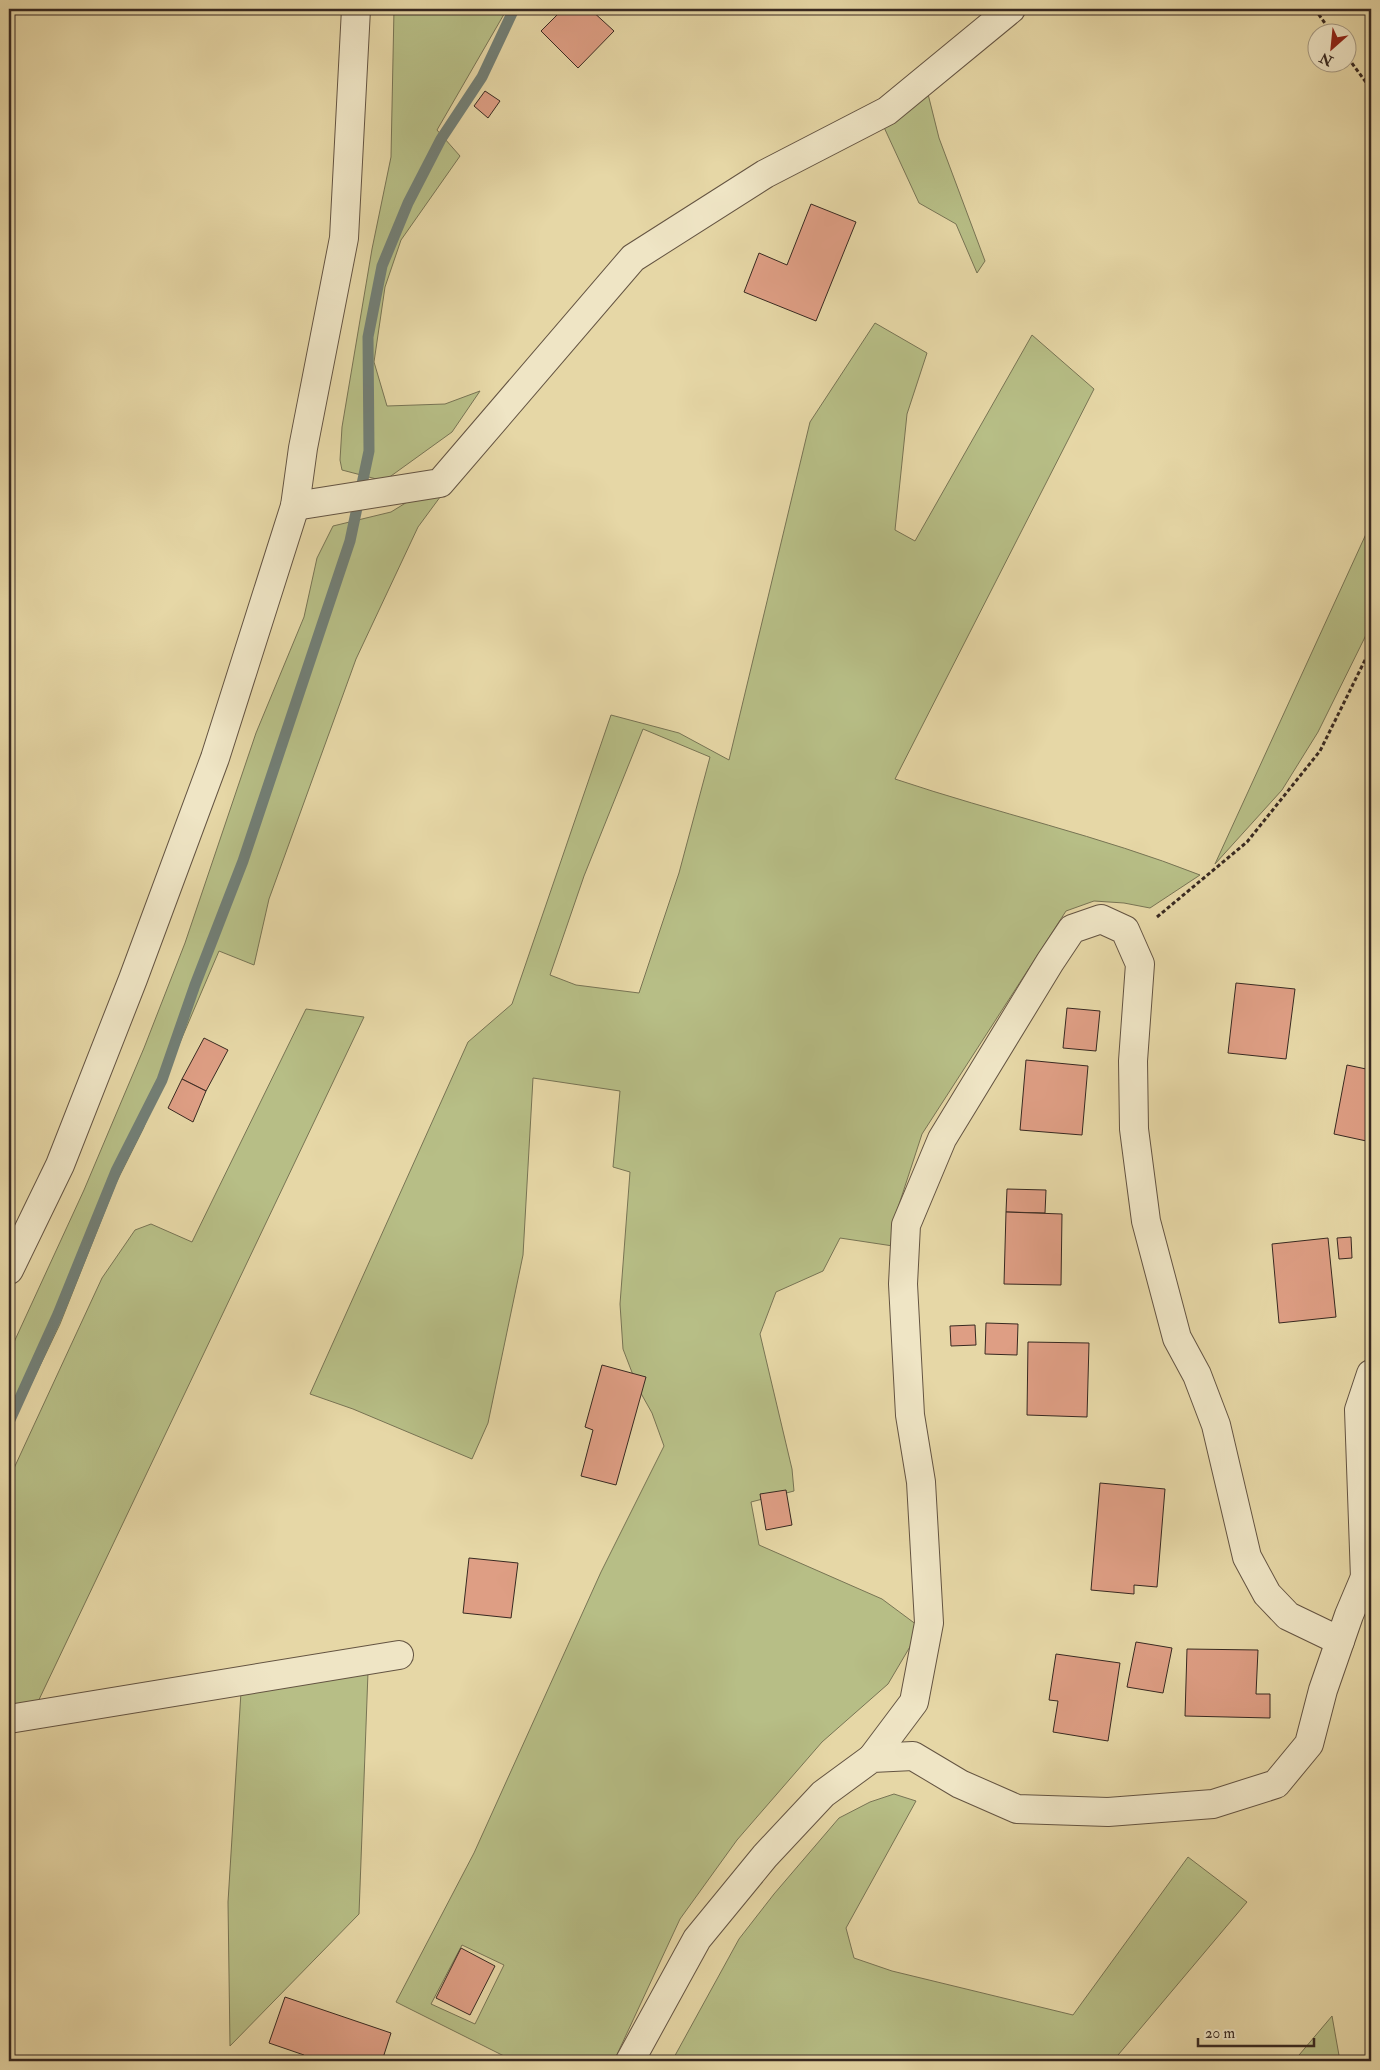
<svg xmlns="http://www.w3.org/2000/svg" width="1380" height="2070" font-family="'IM FELL Double Pica',serif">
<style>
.green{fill:#b7be86;stroke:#787454;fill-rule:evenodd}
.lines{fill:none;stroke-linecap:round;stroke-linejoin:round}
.stream{stroke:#727f76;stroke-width:11}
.building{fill:#de9e84;stroke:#382921}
.minor-casing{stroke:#645442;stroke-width:30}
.path{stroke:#382921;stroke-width:3;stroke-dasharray:4 2.5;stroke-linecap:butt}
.minor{stroke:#efe5c5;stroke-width:28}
</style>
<rect width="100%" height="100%" fill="#e6d7a6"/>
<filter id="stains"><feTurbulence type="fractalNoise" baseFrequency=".004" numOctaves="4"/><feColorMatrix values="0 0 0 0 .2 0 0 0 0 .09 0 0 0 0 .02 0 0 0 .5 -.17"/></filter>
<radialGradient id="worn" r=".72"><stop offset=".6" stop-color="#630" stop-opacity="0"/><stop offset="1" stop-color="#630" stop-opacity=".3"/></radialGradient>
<g class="green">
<path d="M394 9H507L437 130 460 156 401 240 385 287 374 362 387 406 445 404 480 391 452 432 384 481 342 470 340 460 342 427 372 249 391 157Z"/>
<path d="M925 82 939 138 985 261 977 273 956 224 919 203 882 123Z"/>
<path d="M875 323 927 353 907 414 895 530 915 541 1032 335 1094 389 895 779C996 813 1101 836 1200 875L1150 908 1124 903 1094 901 1066 911 922 1134 892 1226 893 1246 840 1238 823 1271 776 1292 760 1334 792 1469 794 1491 751 1502 759 1545 882 1599 917 1625 911 1645 888 1684 822 1742 737 1840 680 1919 614 2061H514L396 2002 474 1853 601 1572 664 1446 652 1413 638 1388 623 1349 620 1304 630 1172 613 1167 620 1091 533 1078 523 1255 488 1423 472 1459 353 1409 310 1394 468 1042 512 1004 611 715 679 733 729 760 810 422ZM643 729 710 757 679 873 639 993 576 985 550 975 584 876ZM462 1945 504 1965 475 2024 431 2004Z"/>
<path d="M446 489 418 527 356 659 269 899 254 965 219 951 143 1129 116 1183 60 1324 9 1430V1353L84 1190 144 1048 185 943 256 733 304 617 317 558 333 526 391 512 425 491Z"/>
<path d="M1371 531V625L1318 732 1282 790 1215 864 1366 534Z"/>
<path d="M306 1009 364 1017 35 1708 9 1709V1479L102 1278 135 1230 151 1224 192 1242Z"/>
<path d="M368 1672 359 1914 230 2046 228 1902 241 1692Z"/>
<path d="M894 1794 916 1801 846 1928 854 1958 892 1971 1073 2015 1188 1857 1247 1902 1113 2061H672L739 1939 774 1894 839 1818 870 1802Z"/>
<path d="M1332 2016 1340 2061H1294Z"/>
</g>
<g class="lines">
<path class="stream" d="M9 1422 58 1314 116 1171 162 1080 195 985 243 861 350 541 369 451 368 337 382 266 408 203 441 139 482 77 514 9"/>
</g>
<g class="building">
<path d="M563 9H590L614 31 578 68 541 31Z"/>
<path d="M485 91 500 101 488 118 474 106Z"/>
<path d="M811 204 856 222 816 321 744 292 759 253 787 265Z"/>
<path d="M1236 983 1295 989 1286 1059 1228 1053Z"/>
<path d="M1067 1008 1100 1011 1096 1051 1063 1048Z"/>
<path d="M204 1038 228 1050 206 1091 182 1079Z"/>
<path d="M1026 1060 1088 1066 1082 1135 1020 1130Z"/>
<path d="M1347 1065 1371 1070V1142L1334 1134Z"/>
<path d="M182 1079 206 1091 193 1122 168 1108Z"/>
<path d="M1007 1189 1046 1190 1045 1213 1006 1212Z"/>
<path d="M1006 1212 1062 1214 1061 1285 1004 1284Z"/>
<path d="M1351 1237 1352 1258 1339 1259 1337 1238Z"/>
<path d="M1328 1238 1336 1317 1279 1323 1272 1244Z"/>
<path d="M986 1323 1018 1324 1017 1355 985 1354Z"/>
<path d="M975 1325 976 1345 951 1346 950 1326Z"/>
<path d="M1028 1342 1089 1343 1087 1417 1027 1415Z"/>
<path d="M602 1365 646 1377 616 1485 581 1476 593 1430 585 1427Z"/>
<path d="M1100 1483 1165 1489 1157 1587 1134 1585V1594L1091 1590Z"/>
<path d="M786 1490 792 1525 766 1530 760 1494Z"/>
<path d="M469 1558 518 1563 511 1618 463 1613Z"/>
<path d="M1136 1642 1172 1648 1163 1693 1127 1687Z"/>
<path d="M1187 1649 1258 1650 1256 1694H1270V1718L1185 1716Z"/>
<path d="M1056 1654 1120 1663 1108 1741 1053 1732 1058 1701 1049 1700Z"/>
<path d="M461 1948 495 1966 470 2015 436 1998Z"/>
<path d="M285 1997 391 2033 382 2061H302L304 2055 269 2043Z"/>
</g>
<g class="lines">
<defs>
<g id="minor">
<path d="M295 506 440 483 633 258 765 174 887 111 1011 9"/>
<path d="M9 1270 60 1165 133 979 215 758 295 506 303 448 344 238 356 9"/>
<path d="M1365 1578 1359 1410 1371 1374"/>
<path d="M9 1719 399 1655"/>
<path d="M872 1758 914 1702 929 1623 921 1482 910 1415 903 1284 906 1225 942 1139 1050 962 1072 929 1101 919 1125 930 1140 964 1133 1061 1134 1129 1146 1221 1177 1338 1197 1375 1216 1425 1247 1557 1267 1594 1288 1616 1340 1641"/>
<path d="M630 2061 697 1939 765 1856 823 1794 872 1758 913 1756 960 1784 1017 1809 1108 1812 1213 1804 1276 1784 1309 1744 1323 1690 1349 1615 1371 1563"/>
</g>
</defs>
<use href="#minor" class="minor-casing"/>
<g class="path">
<path d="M1315 9 1331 32"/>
<path d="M1348 58 1371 89"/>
<path d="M1157 917 1247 842 1320 751 1371 648"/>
</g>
<use href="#minor" class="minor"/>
</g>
<rect width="1380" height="2070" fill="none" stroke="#e6d7a6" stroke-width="30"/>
<rect x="10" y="10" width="1360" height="2050" fill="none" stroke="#382921" stroke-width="2.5"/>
<rect x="15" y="15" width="1350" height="2040" fill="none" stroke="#382921"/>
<g transform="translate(1332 48) rotate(207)"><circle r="24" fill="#efe5c5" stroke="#a69a83"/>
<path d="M0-4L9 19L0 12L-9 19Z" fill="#8f2418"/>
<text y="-8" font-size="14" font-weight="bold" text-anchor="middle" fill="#382921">N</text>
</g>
<path d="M1198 2038v8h116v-8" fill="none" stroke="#382921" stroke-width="2.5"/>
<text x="1205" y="2038" font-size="15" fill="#382921" stroke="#efe5c5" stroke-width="4" paint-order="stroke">20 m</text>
<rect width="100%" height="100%" filter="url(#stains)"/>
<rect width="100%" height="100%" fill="url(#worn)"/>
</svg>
